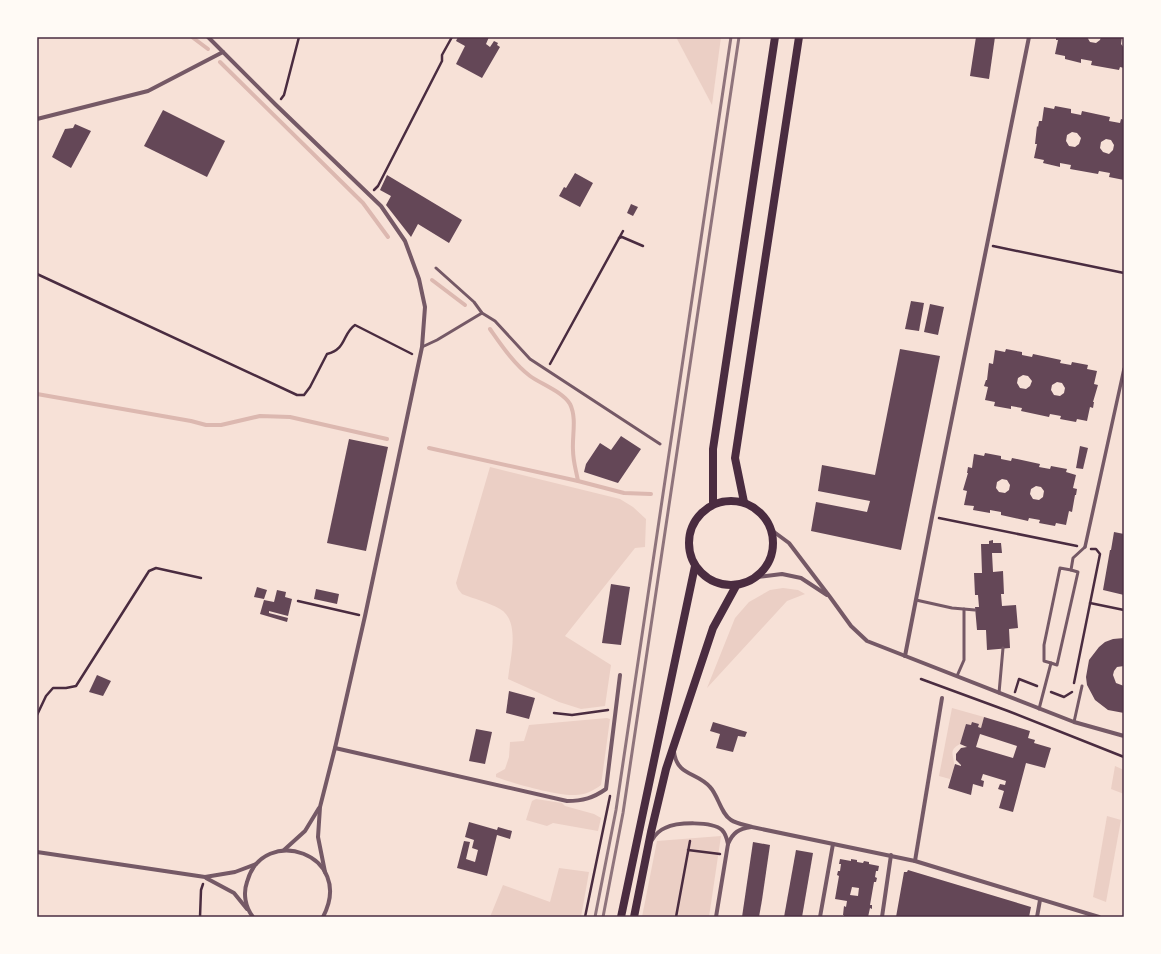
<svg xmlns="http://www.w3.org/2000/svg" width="1161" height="954" font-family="Bitter,serif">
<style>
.green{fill:#ebcfc5}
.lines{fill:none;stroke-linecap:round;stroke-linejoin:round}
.stream{stroke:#dcb8b0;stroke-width:4}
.building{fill:#644757;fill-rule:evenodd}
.path{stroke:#4a2c40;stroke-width:2.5}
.service{stroke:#755966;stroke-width:3}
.pedestrian{stroke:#755966;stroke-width:3.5}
.minor{stroke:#755966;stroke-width:4}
.secondary{stroke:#4a2c40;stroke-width:8}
.rail{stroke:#8f747c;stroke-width:3}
.neatline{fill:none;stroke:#4a2c40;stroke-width:1.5}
</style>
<rect width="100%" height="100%" fill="#f7e1d7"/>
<g class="green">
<path d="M676 37H721L712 105Z"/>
<path d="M490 467 620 499 633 507 646 519 645 547 635 548 565 636 611 665 605 706 581 709 559 702 508 679C510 659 521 621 500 609 488 602 474 599 462 594L458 589 456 583Z"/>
<path d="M783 588 798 590 805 594 787 601 707 688 735 618 749 602 770 590Z"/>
<path d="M952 708 984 717 981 728 978 727 979 724 973 722 971 725 966 724 960 744C949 750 953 754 954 763 955 768 951 775 950 779L939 776Z"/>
<path d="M607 718 610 719 601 785C593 791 585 795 575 795 557 796 515 784 496 777V774L505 769 509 757 510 742 524 741 529 725Z"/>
<path d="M1115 766 1124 770V794L1111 789Z"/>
<path d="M536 799 562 803 565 806 594 814 601 818 598 831 553 823 547 826 526 820 532 801Z"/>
<path d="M1107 816 1121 820 1106 902 1093 897Z"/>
<path d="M721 836 709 917H642L657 841Z"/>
<path d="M559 868 589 872 581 917H490L503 885 550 902Z"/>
</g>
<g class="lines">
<g class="stream">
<path d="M192 37 208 49"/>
<path d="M220 62 363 203 388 237"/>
<path d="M432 280 465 305"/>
<path d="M490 329C502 346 514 364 530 376 541 384 563 392 570 404 577 418 572 436 573 450 573 461 576 470 578 481"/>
<path d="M37 394 191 421 206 425H221L260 416 290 417 387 439"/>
<path d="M429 448 578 481 624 493 651 494"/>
</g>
</g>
<g class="building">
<path d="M458 37H489L486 44 490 47 494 41 498 43 497 45 500 47 482 78 456 64 465 46 456 41Z"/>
<path d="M976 37H995L989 79 970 76Z"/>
<path d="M1056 37H1087L1090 42 1096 43 1100 40 1101 37H1122L1121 44 1124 48V68L1120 67 1119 70 1091 65 1092 61 1081 59V63L1065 59V56L1055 54 1058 40H1056Z"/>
<path d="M1055 106 1071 109V113L1081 115 1082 111 1110 117 1109 121 1120 123 1121 119 1124 120V180L1109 177 1110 173 1099 171 1098 174 1070 169 1071 165 1060 163V167L1043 163 1044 160 1034 158 1037 144H1035L1037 126 1038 127 1039 121H1042L1044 107 1054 109ZM1072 132 1077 133 1081 138 1079 144 1075 147 1069 146 1066 141 1067 135ZM1106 139 1111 140 1114 145 1113 150 1109 154 1103 152 1100 148 1101 142Z"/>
<path d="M163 110 225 141 207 177 144 146Z"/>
<path d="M75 124 91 131 71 168 52 157 65 129 73 128Z"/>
<path d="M575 173 593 183 580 207 559 196 564 187 566 188Z"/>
<path d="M387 175 462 220 449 243 418 224 411 237 386 205 391 196 380 190Z"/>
<path d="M631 204 638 207 633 216 627 213Z"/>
<path d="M911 301 924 303 919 331 905 329Z"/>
<path d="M930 304 944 307 938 335 924 332Z"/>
<path d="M900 349 940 356 901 550 811 531 816 502 867 512 870 501 818 491 822 465 875 475Z"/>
<path d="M1006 349 1022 352V355L1032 357 1033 354 1061 360 1060 363 1071 365 1072 362 1088 365 1087 369 1097 371 1094 384 1098 385 1093 402H1094L1093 408 1090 407 1087 421 1077 419 1076 422 1060 419 1061 416 1050 414 1049 417 1021 411 1022 408 1011 406V409L994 406 995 402 985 400 988 387 984 386 986 380H987L989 363 993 364 995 350 1005 352ZM1023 375 1028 376 1032 381 1030 386 1026 389 1020 388 1017 383 1018 378ZM1057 382 1062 383 1065 388 1064 393 1060 396 1054 395 1051 390 1052 385Z"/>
<path d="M621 436 641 449 618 483 584 472 586 464 600 443 611 450Z"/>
<path d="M349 439 388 447 366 551 327 543Z"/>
<path d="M1080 446 1088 448 1083 469 1076 468Z"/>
<path d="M985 453 1001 456V459L1011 461 1012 458 1040 464 1039 467 1050 469 1051 466 1067 469 1066 472 1076 475 1073 488 1077 489 1076 495H1075L1072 512 1069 511 1066 525 1056 523 1055 526 1039 523 1040 520 1029 518 1028 521 1001 515V512L990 510V513L973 510 974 506 964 505 967 491 963 490 968 473H967L968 467 972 468 974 454 984 456ZM1002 479 1007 480 1010 485 1009 490 1005 493 999 492 996 488 997 482ZM1036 486 1041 487 1044 491 1043 497 1039 500 1033 499 1030 494 1031 489Z"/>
<path d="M1114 532 1124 534V595L1103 590 1110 550H1111Z"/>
<path d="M993 540V543H1001L1002 553H992L993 572 1003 571 1004 594H1001L1002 606 1016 605 1018 628 1009 629 1010 648 987 650 986 630H977L975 607H979L978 595H975L974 573H982L981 544H989V541Z"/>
<path d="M611 584 630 587 621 645 602 643Z"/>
<path d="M257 587 267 590 264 599 254 597Z"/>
<path d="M316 589 339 594 337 604 314 599Z"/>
<path d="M277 590 286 592 285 597 292 599 288 616 269 611V613L288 618 287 622 260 614 264 600 274 602Z"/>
<path d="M1124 638V666L1117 667 1114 671 1113 675 1116 683 1124 686V713L1108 710 1095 700 1087 685 1086 677 1089 660 1099 647 1105 642 1113 639Z"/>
<path d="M97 675 111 681 103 696 89 692Z"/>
<path d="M509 691 535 698 529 719 506 713Z"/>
<path d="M984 717 1030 731 1028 738 1035 740 1034 743 1051 748 1045 768 1026 763 1013 812 999 808 1004 791 998 789 1000 784 1005 785 1006 781 983 774 981 780 984 781 983 787 973 784 971 795 948 788 955 764 961 766V765L956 760V754L961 748 967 747 960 744 966 724 971 725 972 722 979 724 978 727 981 728ZM980 734 1017 746 1013 758 976 747Z"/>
<path d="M713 722 747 732 745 737 738 736 733 752 716 748 720 734 710 731Z"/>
<path d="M476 729 492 732 485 764 469 761Z"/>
<path d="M469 822 497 830 498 827 512 831 510 839 497 835 487 876 457 868 464 841 470 842 466 859 475 862 478 850 472 848 474 840 465 837Z"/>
<path d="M753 842 770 845 762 900 759 917H742Z"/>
<path d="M796 850 813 853 802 917H784Z"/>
<path d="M840 859 851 861V859L857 860V862L863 863 864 861 869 862V864L879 866 878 871H876L875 877 877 878 876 882H874L870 905H872V909L870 908 868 917H844V915H843L844 906 846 907 847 901 835 899 839 876 837 875 838 871H840L841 864H839ZM852 887 859 888 858 896 850 895Z"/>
<path d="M908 870 1031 907 1029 917H896L904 872H907Z"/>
</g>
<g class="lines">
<g class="path">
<path d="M281 99 284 95 299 37"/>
<path d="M374 190 378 186 442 61V55L452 37"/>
<path d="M619 238 622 237 643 246"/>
<path d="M993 246 1124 273"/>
<path d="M37 274 297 395H304L310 387 327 354C347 349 342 334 355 325L412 354"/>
<path d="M550 364 623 231"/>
<path d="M939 518 1077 546"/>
<path d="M298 601 359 615"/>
<path d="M1090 603 1124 610"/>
<path d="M921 679 1008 711 1124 757"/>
<path d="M1074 683 1100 554 1096 549H1091"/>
<path d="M1015 692 1019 679 1037 686"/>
<path d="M1051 692 1064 697 1072 692"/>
<path d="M554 713 572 715 608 710"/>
<path d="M37 715 46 696 53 688H66L76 686 149 571 156 568 201 578"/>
<path d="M688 850 720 854"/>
<path d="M200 917 201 890 203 884"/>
<path d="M585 917 610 796"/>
<path d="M676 917 690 841"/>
</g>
<g class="service">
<path d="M436 268 474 302 482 313 495 321 530 359 660 444"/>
<path d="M422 347 437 340 482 313"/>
<path d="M916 600 952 608 975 610"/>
<path d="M1051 663 1044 661V645L1060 568 1071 570"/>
<path d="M957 676 964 660V609"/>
<path d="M999 693 1003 648"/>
<path d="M1039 709 1051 663 1057 665 1078 572 1071 570 1073 558 1085 547"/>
<path d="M1074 722 1082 686"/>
</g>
<path class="pedestrian" d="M1085 547 1124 369"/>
<g class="minor">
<path d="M208 37 276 105 381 206 405 241 419 279 425 307 422 347 365 616 335 748 320 807 318 837 325 872"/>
<path d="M37 119 148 91 223 52"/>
<path d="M770 529 789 543 830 597 851 626 867 641 1074 722 1124 736"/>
<path d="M757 577 782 574 801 578 827 595"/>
<path d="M905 656 932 517 1029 37"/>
<path d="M335 748 567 801C583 801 593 798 606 789L620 675"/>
<path d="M674 752C677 776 697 772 710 787 718 795 721 814 731 820 737 824 746 825 752 827L915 861 1099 917"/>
<path d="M652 840C655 835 660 830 665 828 677 822 712 821 722 830 726 834 727 839 728 844L716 917"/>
<path d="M728 844C733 832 739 829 751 827"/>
<path d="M284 850 305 831 319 808"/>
<path d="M37 852 205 877 235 872 256 864"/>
<path d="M915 861 942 698"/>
<path d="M206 878 234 893 247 909"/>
<path d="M253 917C245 907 243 893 247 882 263 823 356 854 323 917"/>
<path d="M820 917 833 844"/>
<path d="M882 917 891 855"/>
<path d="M1037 917 1040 900"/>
</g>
<g class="secondary">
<circle cx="731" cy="543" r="42"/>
<path d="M744 502 735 458 799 37"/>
<path d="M713 504V449L775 37"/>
<path d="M621 917 695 566"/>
<path d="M634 917 651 832 666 769 713 628 736 586"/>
</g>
<g class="rail">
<path d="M595 917 616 810 731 37"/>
<path d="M603 917 623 813 739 37"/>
</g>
</g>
<rect width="1161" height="954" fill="none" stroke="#fffaf5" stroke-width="76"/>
<rect x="38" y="38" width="1085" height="878" class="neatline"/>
</svg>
